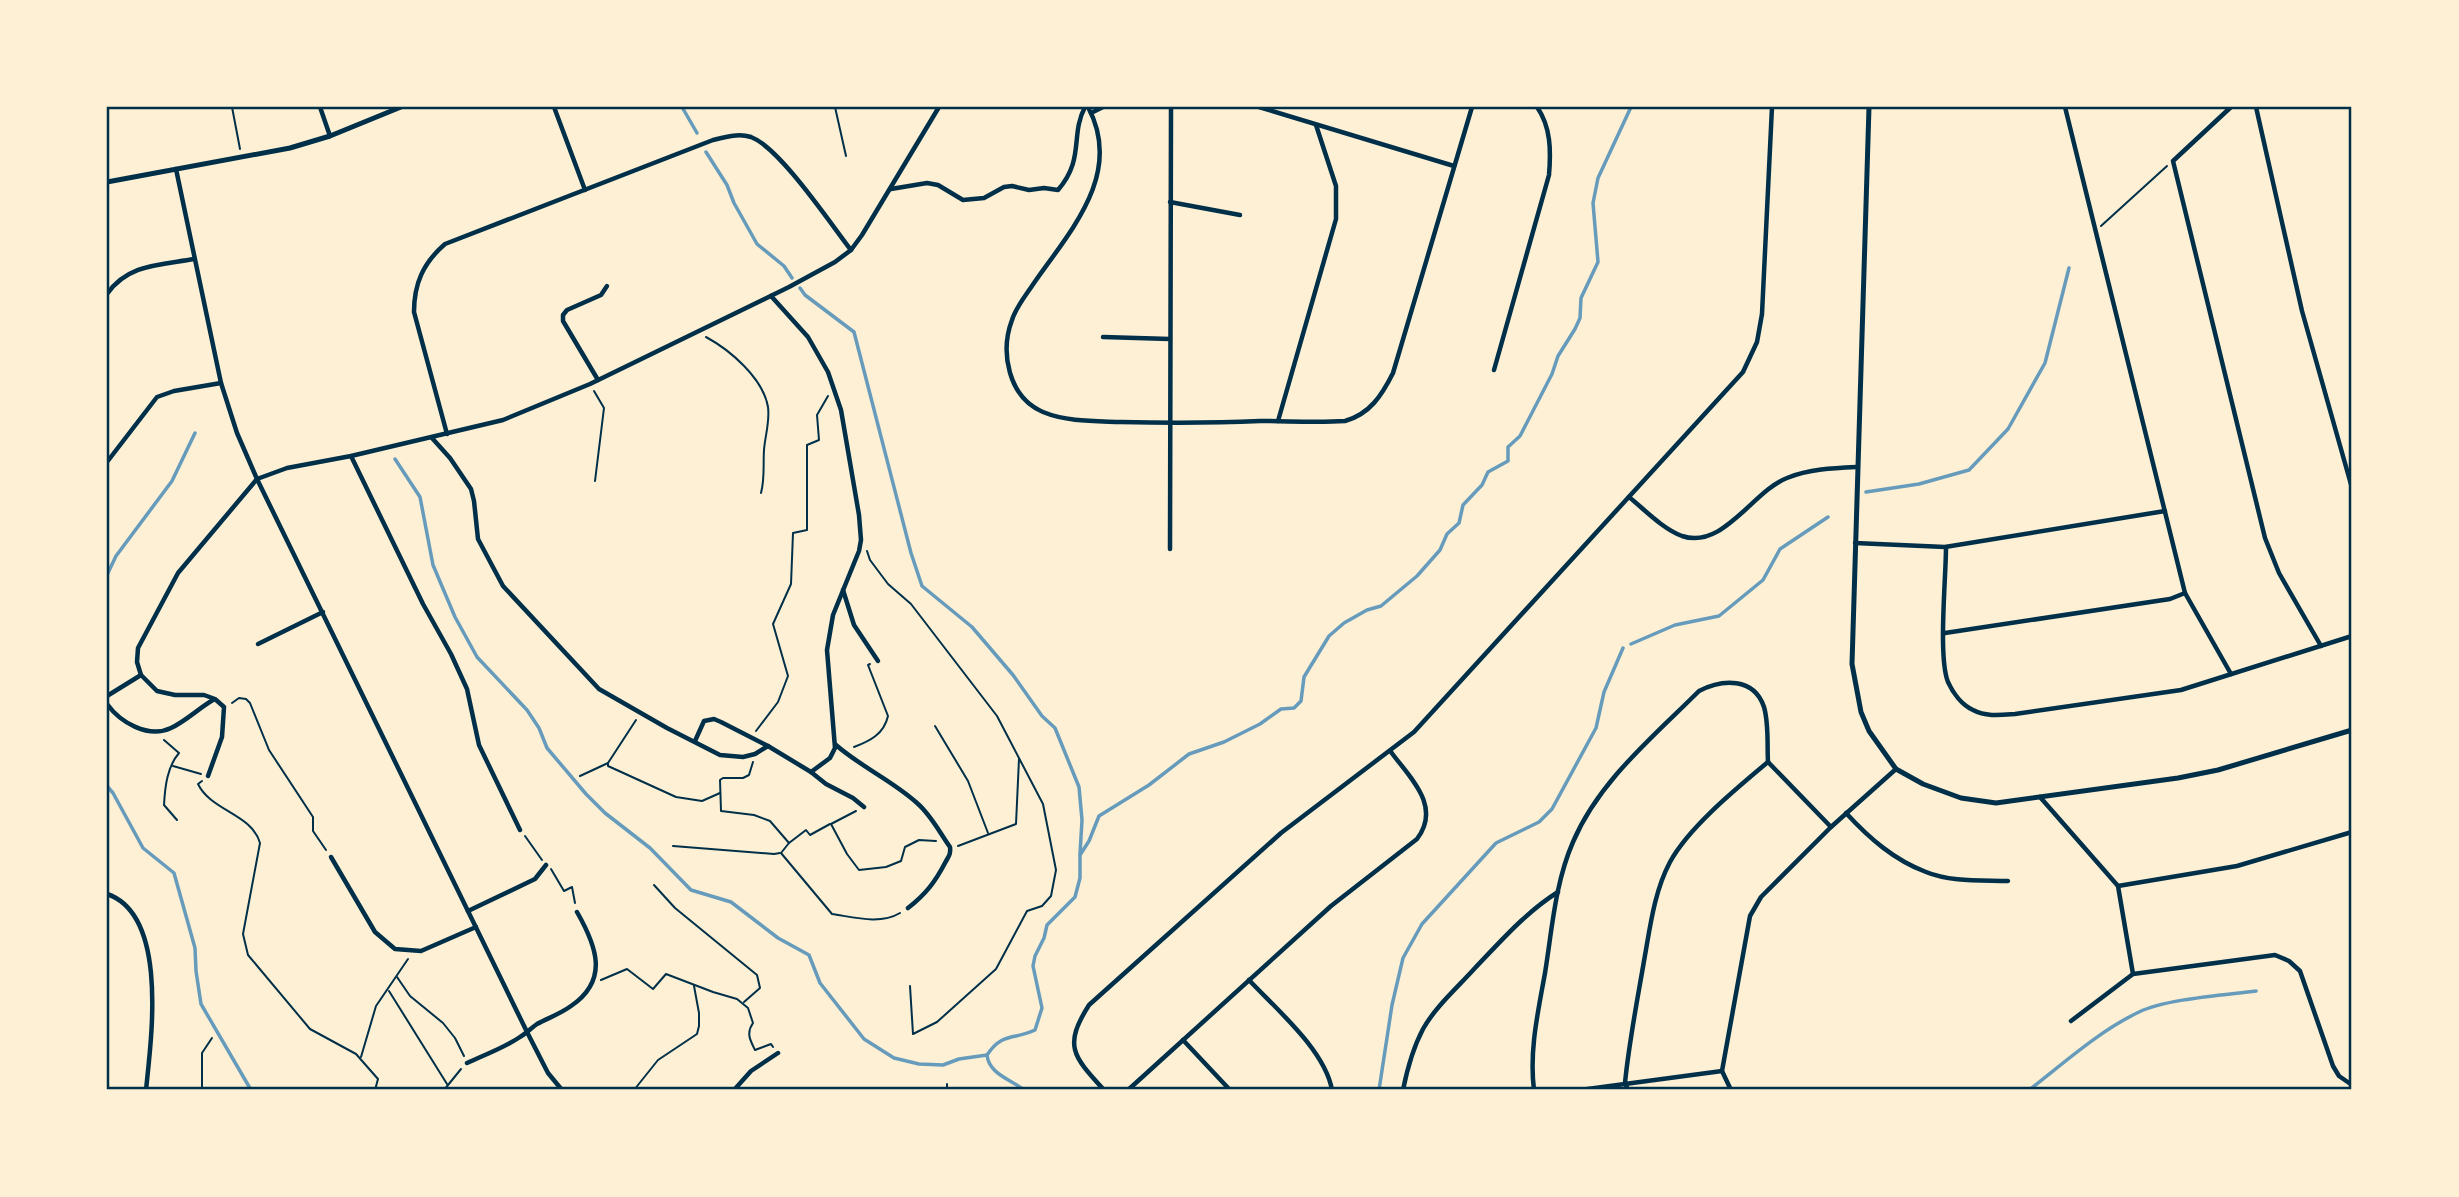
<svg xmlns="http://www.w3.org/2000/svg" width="2459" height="1197" font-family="Ubuntu,sans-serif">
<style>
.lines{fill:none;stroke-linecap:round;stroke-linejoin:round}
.stream{stroke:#669bbc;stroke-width:3.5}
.path{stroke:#003049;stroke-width:2}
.minor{stroke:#003049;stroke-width:4.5}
.tertiary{stroke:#003049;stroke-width:5}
.neatline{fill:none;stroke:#003049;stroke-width:2.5}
</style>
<rect width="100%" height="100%" fill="#fdf0d5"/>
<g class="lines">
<g class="stream">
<path d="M682 107 697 133"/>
<path d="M706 152 727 185 734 203 757 244 784 266 792 278"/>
<path d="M800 288 805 295 854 332 911 553 922 586 972 627 1013 675 1042 716 1055 728 1079 787 1082 820 1080 854"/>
<path d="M395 459 420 497 433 565 455 617 477 657 527 710 539 728 547 748 586 794 605 813 650 848 691 890 731 902 778 938 809 955 820 983 864 1039 894 1058 919 1064 943 1065 959 1059 987 1055"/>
<path d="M1866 492 1919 484 1969 470 2008 429 2045 363 2069 268"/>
<path d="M107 575 116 556 172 481 195 433"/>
<path d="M1631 644 1675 625 1719 616 1763 580 1780 549 1828 517"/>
<path d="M107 786 113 793 143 848 174 873 195 948 196 971 201 1004 251 1090"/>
<path d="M1024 1090C1010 1079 989 1074 987 1055 1002 1032 1014 1040 1035 1030L1042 1008 1033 966 1035 956 1044 938 1047 925 1075 897 1080 878V855L1089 841 1099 816 1149 785 1189 754 1224 742 1260 724 1281 709 1294 708 1301 701 1304 677 1329 636 1344 623 1367 610 1381 606 1417 576 1440 550 1447 534 1459 523 1463 505 1482 485 1488 472 1508 461V447L1520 436 1552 374 1558 356 1575 329 1580 318 1581 298 1598 262 1593 203 1598 178 1631 107"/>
<path d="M1379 1090 1392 1005 1403 958 1422 924 1496 843 1539 822 1552 809 1596 728 1604 692 1623 648"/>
<path d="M2029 1090C2064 1063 2099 1031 2139 1012 2165 999 2225 995 2256 991"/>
</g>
<g class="path">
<path d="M232 107 240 149"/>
<path d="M835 107 846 156"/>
<path d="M2101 226 2167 166"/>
<path d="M706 337C730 350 763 378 768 407 770 422 765 436 764 450 763 465 765 478 761 493"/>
<path d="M594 391 604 408 595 481"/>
<path d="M867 551 870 560 888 584 911 604 997 716 1043 804 1056 870 1051 896 1042 906 1027 911 996 969 937 1022 913 1034 910 986"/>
<path d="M232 703 239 698 246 699 250 703 269 750 313 817V831L326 850"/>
<path d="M935 726 968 781 988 833"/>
<path d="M756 731 778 702 788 676 773 624 791 584 793 533 807 530V445L819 440 817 415 828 396"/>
<path d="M164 740 179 753C167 767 165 787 164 805L177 820"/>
<path d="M854 747C870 741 884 734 888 716L868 665 870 664"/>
<path d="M753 762 749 775 743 778H723L720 780 721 811 754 815 770 821 789 843 781 853 832 914C853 917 880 925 900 913"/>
<path d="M608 763V766L676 797 702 801 720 793"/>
<path d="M173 766 201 774"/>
<path d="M580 776 608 763 636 720"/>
<path d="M202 781 198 784C211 811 252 814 260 843L243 934 248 955 310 1029 356 1054 378 1079 375 1090"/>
<path d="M856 811 831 824 847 854 859 870 886 867 901 861 905 847 919 840 936 841"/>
<path d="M525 836 542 860"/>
<path d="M789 843 806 830 810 835 830 824"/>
<path d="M673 846 774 854 780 853"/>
<path d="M958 846 1016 824 1019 759"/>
<path d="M551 869 564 891 572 887 575 903"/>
<path d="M654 885 675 908 757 975 760 988 744 1002"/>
<path d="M397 977 410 996 443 1023 455 1038 464 1056"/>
<path d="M601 980 627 969 653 989 666 974 713 992 737 999 748 1008 753 1023C746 1033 750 1040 755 1050L771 1044 773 1047"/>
<path d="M389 991 447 1084"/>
<path d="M361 1057 376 1006 408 959"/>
<path d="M947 1084V1090"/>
<path d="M1340 1088 1371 1090"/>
<path d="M202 1090V1053L212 1038"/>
<path d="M444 1090 461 1069"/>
<path d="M634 1090 658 1060 697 1034 699 1026V1013L694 986"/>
</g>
<g class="minor">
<path d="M320 107 330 136"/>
<path d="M554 107 585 190"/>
<path d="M1088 107C1124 174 1070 231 1034 283 1026 295 1016 307 1012 320 1000 352 1008 397 1043 412 1067 422 1095 421 1121 422 1168 423 1214 423 1260 421 1289 421 1317 423 1345 421 1370 414 1382 395 1393 373L1472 107"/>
<path d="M1259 107 1454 166"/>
<path d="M2065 107 2185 593 2231 674"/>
<path d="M2231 107 2173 161 2265 538 2279 573 2321 646"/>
<path d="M2256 107 2302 311 2352 488"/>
<path d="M1091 113 1103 107"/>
<path d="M176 169 221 383 237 433 257 479 527 1032 548 1073 562 1090"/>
<path d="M891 189 927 183 938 185 963 200 984 198 1004 187 1012 186 1029 190 1044 188 1058 190C1085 159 1070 135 1085 107"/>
<path d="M1170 202 1240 215"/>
<path d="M107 294C128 264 160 265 194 259"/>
<path d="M771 296 808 337 828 372 841 410 859 515 861 540 859 551 833 615 827 650 835 748 830 758 811 772"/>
<path d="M1103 337 1170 339"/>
<path d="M1494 370 1549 175C1551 151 1551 127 1537 107"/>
<path d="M598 380 563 321V315L567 310 601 295 607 286"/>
<path d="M1278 421 1336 219V186L1316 125"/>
<path d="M447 434 414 312C414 284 423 263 445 244L713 140C725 137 738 133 751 137 780 148 830 223 851 250"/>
<path d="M432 438 450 458 471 489 474 501 478 539 503 586 599 689 667 728 720 755 743 757 755 754 768 746"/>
<path d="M351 456 423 604 451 654 467 689 479 745 520 830"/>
<path d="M107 462 157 397 174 391 221 383"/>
<path d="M1629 497C1645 510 1663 529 1682 536 1723 550 1753 491 1787 478 1809 469 1834 468 1857 467"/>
<path d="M1855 543 1945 547 2165 511"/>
<path d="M1946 547C1946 578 1938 657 1948 682 1953 693 1962 705 1973 710 1986 717 2001 715 2015 714L2181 690 2352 636"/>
<path d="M1170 549 1171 107"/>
<path d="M843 590 854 625 878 661"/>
<path d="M1945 633 2170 599 2185 593"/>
<path d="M258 644 323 612"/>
<path d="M107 696 141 675"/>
<path d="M107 704C120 722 148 739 171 728 186 721 199 708 213 700"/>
<path d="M695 741 704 721 714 719 721 722 768 746 811 772 826 784 853 798 864 807"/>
<path d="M836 745C861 767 893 781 917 803 931 815 940 833 950 847 951 855 948 857 945 863 935 882 926 894 908 908"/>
<path d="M1768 762 1831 827"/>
<path d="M208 776 222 737 224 707 215 699 204 695H175L157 691 141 675 137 662 138 648 178 573 257 479 287 468 351 456 503 420 590 384 789 287 835 262 851 250 862 235 939 107"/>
<path d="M2040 797 2118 886 2133 974"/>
<path d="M1846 813C1869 838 1894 860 1926 872 1950 882 1982 880 2008 881"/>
<path d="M331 857 375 932 395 949 421 951 476 927"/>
<path d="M2118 886 2237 866 2352 832"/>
<path d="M107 894C169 915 151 1040 146 1090"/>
<path d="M468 911 535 879 546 865"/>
<path d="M1249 980C1276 1009 1325 1050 1332 1090"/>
<path d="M2071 1021 2133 974 2275 955 2289 961 2300 971 2333 1066 2339 1076 2352 1085"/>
<path d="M1183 1040 1230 1090"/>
<path d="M467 1063C484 1055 504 1048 520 1037 526 1034 531 1028 537 1024 548 1018 560 1014 571 1006 609 980 597 947 577 912"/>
<path d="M734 1090 751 1071 778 1053"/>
<path d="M1104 1090C1073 1056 1063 1046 1089 1005L1281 833 1414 732 1743 372 1757 342 1762 314 1772 107"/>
<path d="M1128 1090 1331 906 1417 839C1442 806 1410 778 1391 752"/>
<path d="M1403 1090C1407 1070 1413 1048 1423 1029 1436 1006 1457 988 1475 968 1501 941 1526 912 1558 892"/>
<path d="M1534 1090C1529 1051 1538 1012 1545 973 1552 930 1555 883 1573 842 1599 781 1653 737 1699 691 1722 679 1754 677 1764 707 1769 724 1767 745 1768 762"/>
<path d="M1580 1090 1722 1071"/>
<path d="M1628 1090 1625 1083C1629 1042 1637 1002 1644 961 1650 928 1654 892 1670 862 1689 827 1737 788 1768 762"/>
<path d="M1731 1090 1722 1071 1750 916 1761 897 1831 827 1896 769"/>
</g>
<g class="tertiary">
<path d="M1869 107 1852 664 1861 712 1869 731 1896 769 1923 784 1961 798 1996 803 2178 778 2218 770 2352 730"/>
<path d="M107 182 290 148 330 136 401 107"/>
</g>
</g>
<rect width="2459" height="1197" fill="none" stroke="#fdf0d5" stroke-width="217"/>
<rect x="108" y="108" width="2242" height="980" class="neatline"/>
</svg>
